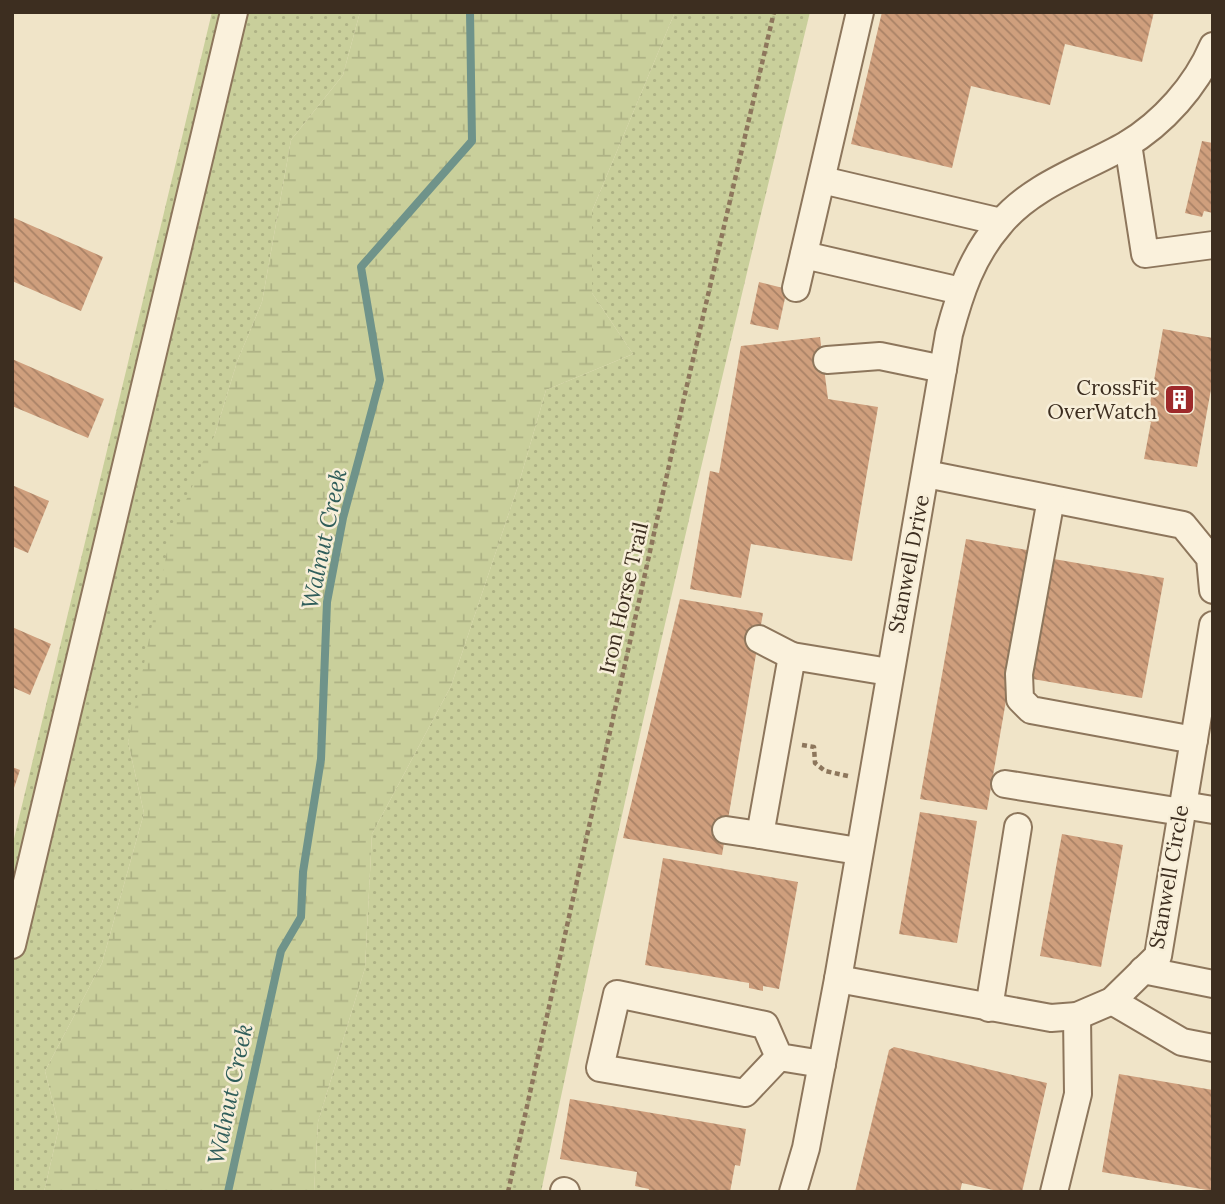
<svg xmlns="http://www.w3.org/2000/svg" width="1225" height="1204" font-family="Lora,serif">
<style>
.grass{fill:url(#grass-dots)}
.wetland{fill:url(#wetland-marsh)}
.lines{fill:none;stroke-linecap:round;stroke-linejoin:round}
.stream{stroke:#6f938a;stroke-width:8}
.building{fill:url(#building-back-hatch)}
.minor-casing{stroke:#8d765c;stroke-width:30}
.path{stroke:#8d765c;stroke-width:4.5;stroke-dasharray:5 3.5;stroke-linecap:butt}
.minor{stroke:#faf1dc;stroke-width:26}
.labels{text-anchor:middle;stroke-width:5;stroke-linejoin:round;paint-order:stroke}
.poi-label{font-size:21px;fill:#3d2e20;stroke:#f7eed8;text-anchor:end}
.street-label{font-size:21px;fill:#3d2e20;stroke:#f7eed8}
.water-label{font-size:23px;font-style:italic;fill:#2f5d5a;stroke:#f7eed8}
</style>
<defs>
<pattern id="grass-dots" width="8" height="8" patternUnits="userSpaceOnUse" patternTransform="scale(1.75)"><rect width="8" height="8" fill="#c9cf9b"/><path d="M2 2h.1M6 6h.1" fill="none" stroke="#aeb285" stroke-width="1.8" stroke-linecap="round"/></pattern>
<pattern id="wetland-marsh" width="20" height="14" patternUnits="userSpaceOnUse" patternTransform="scale(1.75)"><rect width="20" height="14" fill="#c9cf9b"/><path d="M1 5h8M5 5V1M11 12h8M15 12V8" fill="none" stroke="#aeb285"/></pattern>
<pattern id="building-back-hatch" width="6" height="6" patternUnits="userSpaceOnUse" patternTransform="scale(1.75)"><rect width="6" height="6" fill="#cf9f7d"/><path d="M-1 5l2 2M0 0l6 6M5-1l2 2" fill="none" stroke="#a98266"/></pattern>
</defs>
<rect width="100%" height="100%" fill="#f0e4c8"/>
<g class="grass">
<path d="M212 12H360L343 75 291 140 262 302 237 362 215 434 128 742 144 813 102 963 45 1071 59 1127 44 1192H12V847Z"/>
<path d="M675 12H810C714 404 623 797 541 1192H314L318 1122 365 968 372 834 451 686 519 483 546 390 633 354 592 293V211Z"/>
</g>
<path class="wetland" d="M360 12H675L592 211V293L633 354 546 390 519 483 451 686 372 834 365 968 318 1122 314 1192H44L59 1127 45 1071 102 963 144 813 128 742 170 537 215 434 237 362 262 302 291 140 343 75Z"/>
<g class="lines">
<path class="stream" d="M228 1192 281 951 301 917 303 872 321 759 327 602 343 518 380 380 361 267 472 141 470 12"/>
</g>
<g class="building">
<path d="M882 12H1154L1142 62 1065 44 1050 105 971 86 952 168 851 144Z"/>
<path d="M1202 141 1213 143V213L1204 211 1202 217 1185 213Z"/>
<path d="M12 217 103 257 81 311 12 281Z"/>
<path d="M759 282 787 289 778 330 750 324Z"/>
<path d="M1163 329 1213 338V378L1197 467 1144 459 1151 422 1147 421Z"/>
<path d="M820 337 828 399 878 407 852 561 751 544 741 598 690 589 710 471 719 473 741 346Z"/>
<path d="M12 359 104 399 88 438 12 406Z"/>
<path d="M12 485 49 501 28 553 12 546Z"/>
<path d="M966 539 1032 551 987 810 920 799Z"/>
<path d="M1048 558 1164 578 1142 698 1027 678Z"/>
<path d="M680 599 763 613 722 855 623 838Z"/>
<path d="M12 627 51 644 30 695 12 687Z"/>
<path d="M12 767 20 770 13 791H12Z"/>
<path d="M920 812 977 821 957 943 899 934Z"/>
<path d="M1062 834 1123 845 1101 967 1040 956Z"/>
<path d="M663 858 798 882 779 989 763 986V991L749 988V983L645 965Z"/>
<path d="M894 1047 1047 1083 1022 1192H1002L962 1183 960 1192H855L889 1050Z"/>
<path d="M1119 1074 1213 1090V1191L1102 1172Z"/>
<path d="M570 1099 746 1129 740 1166 735 1165 730 1192H648L649 1189 635 1186 637 1172 560 1159Z"/>
</g>
<g class="lines">
<defs>
<g id="minor">
<path d="M1128 144 1145 254 1213 245"/>
<path d="M822 180 1001 222"/>
<path d="M804 255 961 291"/>
<path d="M796 288 860 12"/>
<path d="M827 360 880 356 943 369"/>
<path d="M926 474 1183 525 1210 558 1213 590"/>
<path d="M1051 499 1019 674 1020 699 1031 710 1194 740"/>
<path d="M759 639 792 656"/>
<path d="M1005 784 1182 812"/>
<path d="M1183 805 1213 810"/>
<path d="M726 830 760 835"/>
<path d="M858 851 760 835 792 656 889 672"/>
<path d="M12 945 234 12"/>
<path d="M1143 970 1213 984"/>
<path d="M838 979 1051 1018 1077 1016 1112 1001 1158 956 1213 625"/>
<path d="M1112 1001 1182 1042 1213 1048"/>
<path d="M989 1008 1018 827"/>
<path d="M779 1057 745 1093 600 1068 617 994 765 1025 779 1057 822 1064"/>
<path d="M564 1191 566 1192"/>
<path d="M793 1192 806 1148 838 979 949 334C960 293 972 256 1000 224 1032 185 1084 169 1126 145 1163 123 1196 86 1213 46"/>
<path d="M1054 1192 1078 1094 1077 1016"/>
</g>
</defs>
<use href="#minor" class="minor-casing"/>
<g class="path">
<path d="M802 745 814 747 815 763 825 771 848 776"/>
<path d="M508 1192 684 398 774 12"/>
</g>
<use href="#minor" class="minor"/>
</g>
<defs>
<symbol id="building-square" viewBox="-11 -11 22 22"><rect x="-9" y="-9" width="18" height="18" rx="4" fill="#9e2a2b" stroke="#f7eed8"/><path d="M-4-6H4V6H1V3H-1V6H-4ZM-2.5-4.3h1.7v1.8h-1.7ZM.8-4.3h1.7v1.8H.8ZM-2.5-1h1.7V.8h-1.7ZM.8-1h1.7V.8H.8Z" fill="#fff"/></symbol>
</defs>
<g fill-rule="evenodd">
<use href="#building-square" x="1162" y="382" width="35" height="35"/>
</g>
<g class="labels">
<g class="poi-label">
<text x="1157" y="395">CrossFit<tspan x="1157" dy="24">OverWatch</tspan></text>
</g>
<g class="street-label">
<text transform="translate(909 564) rotate(-79)" y="7">Stanwell Drive</text>
<text transform="translate(624 598) rotate(-77)" y="7">Iron Horse Trail</text>
<text transform="translate(1169 877) rotate(-80)" y="7">Stanwell Circle</text>
</g>
<g class="water-label">
<text transform="translate(324 539) rotate(-78)" y="8">Walnut Creek</text>
<text transform="translate(230 1094) rotate(-78)" y="8">Walnut Creek</text>
</g>
</g>
<rect width="1225" height="1204" fill="none" stroke="#3d2e20" stroke-width="28"/>
</svg>
